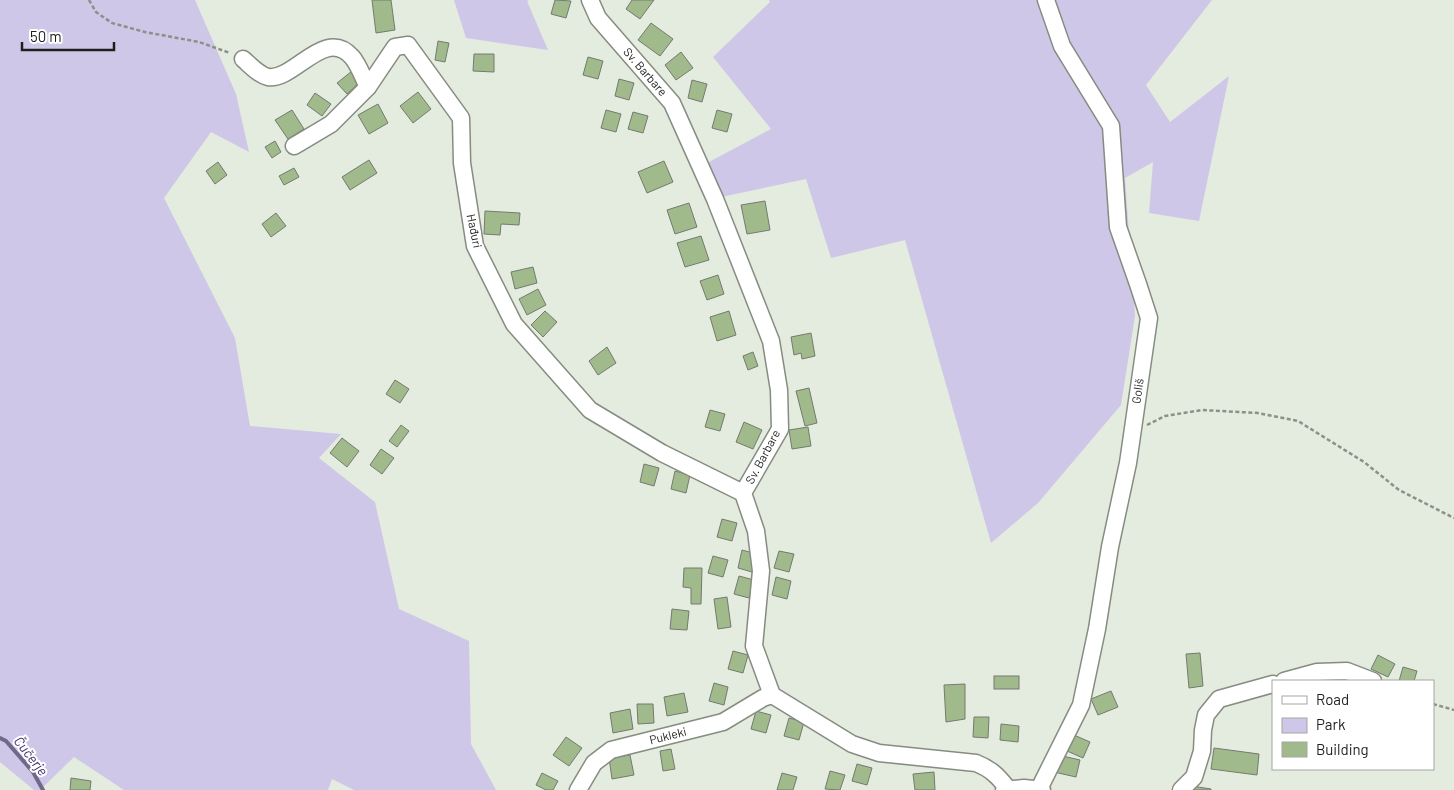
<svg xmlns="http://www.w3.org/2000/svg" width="1454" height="790" font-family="Barlow,sans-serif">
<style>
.green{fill:#cec7e8}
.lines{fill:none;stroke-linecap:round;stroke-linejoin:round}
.stream{stroke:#706a8a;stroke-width:4}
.building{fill:#a1ba8c;stroke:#747a70}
.minor-casing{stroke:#868c81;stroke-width:19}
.path{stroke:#8b9188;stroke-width:2.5;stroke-dasharray:4 2.5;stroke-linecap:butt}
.minor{stroke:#fff;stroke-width:16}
.labels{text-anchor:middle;stroke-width:4;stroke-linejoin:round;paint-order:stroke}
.street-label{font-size:12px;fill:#1d201c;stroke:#fff}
.water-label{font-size:14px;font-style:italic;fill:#3f2d69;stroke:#fff}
</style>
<rect width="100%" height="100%" fill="#e4ebdf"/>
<g class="green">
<path d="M0 0H195L236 94 249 152 211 132 164 198 235 338 250 426 341 434 319 458 375 502 399 609 469 641 471 744 496 790H354L332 779 328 790H124L74 757 40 790H34L0 762Z"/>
<path d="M454 0H529L527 1 548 50 466 38Z"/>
<path d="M769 0H1212L1146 85 1170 122 1229 76 1199 221 1149 213 1153 162 1125 178 1135 316 1121 405 1038 503 991 543 905 240 831 258 806 179 721 197 707 163 771 129 713 57 770 2Z"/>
</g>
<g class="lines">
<path class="stream" d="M0 738 6 741 33 772 43 790"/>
</g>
<g class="building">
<path d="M372 0H391L395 30 376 33Z"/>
<path d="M555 0 571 1 566 18 551 14Z"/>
<path d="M632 0H654L640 19 626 9Z"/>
<path d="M651 23 673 39 660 56 638 40Z"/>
<path d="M438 41 449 43 445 62 435 60Z"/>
<path d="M681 52 693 68 676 80 665 65Z"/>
<path d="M474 54H494V72L473 71Z"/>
<path d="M588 57 603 61 598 79 583 75Z"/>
<path d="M352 71 361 81 347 94 337 83Z"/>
<path d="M619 79 634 83 629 100 615 96Z"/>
<path d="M692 80 707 84 702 102 688 98Z"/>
<path d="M418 92 431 109 413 123 400 106Z"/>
<path d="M315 93 331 104 322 116 307 105Z"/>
<path d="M378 104 388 123 369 134 358 115Z"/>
<path d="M292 110 304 129 288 139 275 120Z"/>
<path d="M606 110 621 114 616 132 601 128Z"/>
<path d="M717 110 732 114 727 132 712 128Z"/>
<path d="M633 112 648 116 643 133 628 129Z"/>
<path d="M275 141 281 152 272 158 265 147Z"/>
<path d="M369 160 377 173 350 190 342 177Z"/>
<path d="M664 161 673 182 647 193 638 172Z"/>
<path d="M218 162 227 175 215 184 206 171Z"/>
<path d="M294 168 299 177 284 185 279 176Z"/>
<path d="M765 201 770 230 747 234 741 205Z"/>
<path d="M689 203 697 227 675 234 667 210Z"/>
<path d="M485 211 520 213 519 225 501 224 500 235 484 234Z"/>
<path d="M276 213 286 226 271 237 262 224Z"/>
<path d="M701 236 709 260 685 267 677 243Z"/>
<path d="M533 267 537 283 515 289 511 272Z"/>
<path d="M718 275 724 294 707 300 700 281Z"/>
<path d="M538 289 546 305 527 315 519 299Z"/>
<path d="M545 311 557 322 543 337 531 325Z"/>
<path d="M729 311 736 335 717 341 710 317Z"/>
<path d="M811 333 815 356 802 359 801 353 794 355 791 337Z"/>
<path d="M607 347 616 363 598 375 589 361Z"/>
<path d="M753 352 758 366 748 370 743 356Z"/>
<path d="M395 380 409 389 400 403 386 394Z"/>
<path d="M809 388 817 423 805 426 796 391Z"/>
<path d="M710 410 725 414 720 431 705 427Z"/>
<path d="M744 422 762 430 753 449 736 442Z"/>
<path d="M401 425 409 431 397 447 389 441Z"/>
<path d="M808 427 811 446 792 449 789 430Z"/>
<path d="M342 438 359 451 347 467 330 453Z"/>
<path d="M381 449 394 458 382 474 370 465Z"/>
<path d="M644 464 659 468 654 486 640 482Z"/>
<path d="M675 471 690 475 686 493 671 489Z"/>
<path d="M722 519 737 523 732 541 717 537Z"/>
<path d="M742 550 757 554 752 572 738 568Z"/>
<path d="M779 551 794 554 789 572 774 568Z"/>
<path d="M713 556 728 560 723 577 708 573Z"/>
<path d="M684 568H702L701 604H691V588L683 587Z"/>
<path d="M739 576 754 580 749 598 734 594Z"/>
<path d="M776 577 791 581 787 599 772 595Z"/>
<path d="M727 597 731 627 718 629 714 599Z"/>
<path d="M672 609 689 611 687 630 670 629Z"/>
<path d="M733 651 748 655 743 673 728 669Z"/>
<path d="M1200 653 1203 686 1189 688 1186 654Z"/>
<path d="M1378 655 1395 664 1388 677 1371 669Z"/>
<path d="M1403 667 1417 671 1414 681H1399Z"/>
<rect x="994" y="676" width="25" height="13"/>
<path d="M714 683 728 687 724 705 709 701Z"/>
<path d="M965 684V719L946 722 944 685Z"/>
<path d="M1111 691 1118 707 1098 715 1091 699Z"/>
<path d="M684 693 688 712 667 716 664 697Z"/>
<path d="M637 704H653L654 723 638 724Z"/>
<path d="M630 709 633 729 613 733 610 713Z"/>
<path d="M756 711 771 715 766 733 751 729Z"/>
<path d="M974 717H989L988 738 973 737Z"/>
<path d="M789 718 804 722 799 740 784 736Z"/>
<path d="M1001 724 1019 726 1018 742 1000 740Z"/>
<path d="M1074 735 1090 742 1083 758 1067 751Z"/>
<path d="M566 737 582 748 569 766 553 755Z"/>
<path d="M1214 748 1259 754 1257 775 1211 769Z"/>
<path d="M671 749 675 769 663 771 660 751Z"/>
<path d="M630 755 634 775 612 779 609 758Z"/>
<path d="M1058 755 1080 760 1076 777 1054 772Z"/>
<path d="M857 764 872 768 867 785 852 781Z"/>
<path d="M830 771 845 775 840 790 825 789Z"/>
<path d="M934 772 935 790H915L913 774Z"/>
<path d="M542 773 558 781 553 790H546L536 785Z"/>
<path d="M782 773 797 777 793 790H777Z"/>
<path d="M71 778 91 781 90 790H70Z"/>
<path d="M1192 786 1211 789V790H1192Z"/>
</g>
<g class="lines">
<defs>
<g id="minor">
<path d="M590 0 598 18 672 103 715 199 771 341 779 390 780 429 743 493 756 531 761 571 754 646 772 695 852 744 879 753 976 763C991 769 998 776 1008 789"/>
<path d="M243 59C250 65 259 75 268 77 294 81 325 26 352 57 359 65 363 78 368 87"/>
<path d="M294 146 331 124 368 87 395 47 408 45 461 118 462 163 475 246 514 324 590 410 662 453 743 493"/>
<path d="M1284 681 1317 672 1347 671 1373 681"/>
<path d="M1039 789 1081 705 1097 629 1110 547 1128 463 1149 318 1138 284 1118 227 1111 126 1062 46 1046 0"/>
<path d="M578 790 594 763 611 750 723 722 763 698 772 695"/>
<path d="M1004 790 1024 788 1042 790"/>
<path d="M1181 790 1194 777 1202 751 1203 730 1206 715 1219 699 1273 684"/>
</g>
</defs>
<use href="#minor" class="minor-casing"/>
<g class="path">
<path d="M89 0 96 12 112 23 145 32 199 42 230 53"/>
<path d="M1147 425 1165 416 1202 410 1258 413 1298 421 1364 462 1399 490 1454 518"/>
<path d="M1433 704 1454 710"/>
</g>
<use href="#minor" class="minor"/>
</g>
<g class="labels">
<g class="street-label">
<text transform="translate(645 72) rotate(49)" y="4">Sv. Barbare</text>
<text transform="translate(474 231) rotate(78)" y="4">Hađuri</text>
<text transform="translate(1138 391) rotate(-82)" y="4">Goliš</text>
<text transform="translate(763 457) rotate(-62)" y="4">Sv. Barbare</text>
<text transform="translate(668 736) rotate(-14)" y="4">Pukleki</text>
</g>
<g class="water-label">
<text transform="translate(31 756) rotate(52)" y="5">Čučerje</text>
</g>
</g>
<rect x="1272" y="680" width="162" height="90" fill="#ffffff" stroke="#a5a6a4"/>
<rect x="1282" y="696" width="25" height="8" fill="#ffffff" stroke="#a5a6a4"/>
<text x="1316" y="705" font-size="15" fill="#1d201c">Road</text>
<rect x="1282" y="718" width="25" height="15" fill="#cec7e8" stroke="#a5a6a4"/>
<text x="1316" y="730" font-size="15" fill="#1d201c">Park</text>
<rect x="1282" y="742" width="25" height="15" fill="#a1ba8c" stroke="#a5a6a4"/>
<text x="1316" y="755" font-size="15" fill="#1d201c">Building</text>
<path d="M22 42v8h92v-8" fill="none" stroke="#1d201c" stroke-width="2.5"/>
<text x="30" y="42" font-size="15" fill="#1d201c" stroke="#ffffff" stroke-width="4" paint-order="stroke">50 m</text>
</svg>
